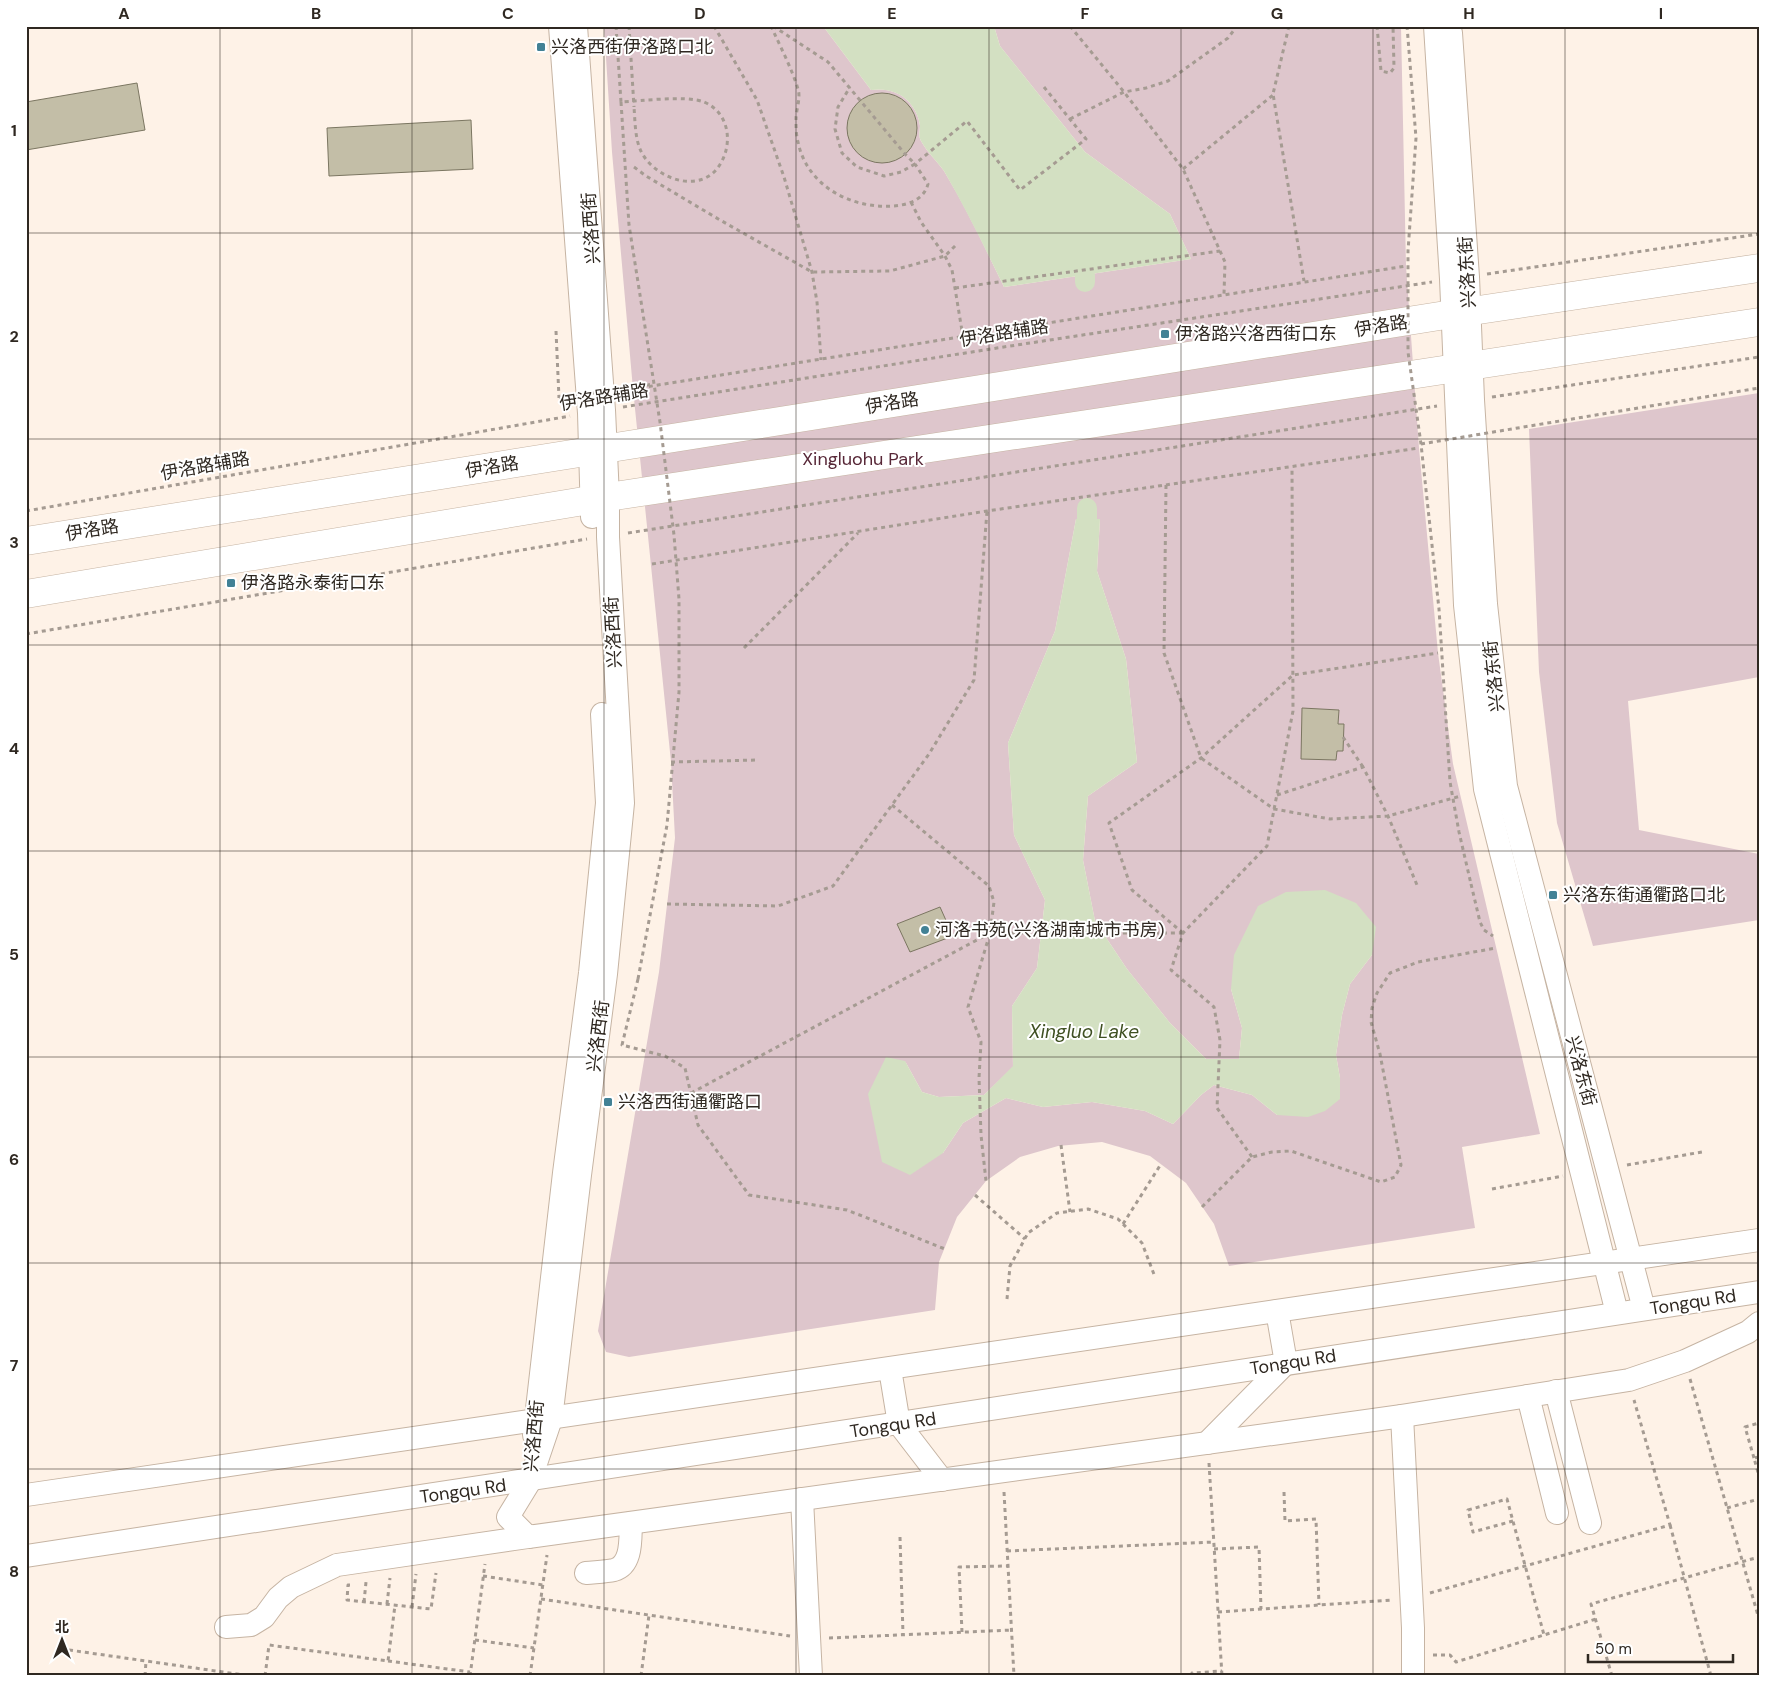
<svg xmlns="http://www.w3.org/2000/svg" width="1785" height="1702" font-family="'DM Sans','Noto Sans SC',sans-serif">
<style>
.green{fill:#dec6cc;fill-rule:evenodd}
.water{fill:#d3e0c2}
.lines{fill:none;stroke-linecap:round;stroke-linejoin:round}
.canal{stroke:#d3e0c2;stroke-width:20}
.building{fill:#c3bea7;stroke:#7b7661}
.minor-casing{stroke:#c6b4a3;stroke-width:24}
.major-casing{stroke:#c6b4a3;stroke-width:29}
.path{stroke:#a59b92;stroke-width:3;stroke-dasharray:4 4;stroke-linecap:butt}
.minor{stroke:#fff;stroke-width:22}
.major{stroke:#fff;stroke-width:28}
.path-bridge{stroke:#a59b92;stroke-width:3;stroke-dasharray:4 4;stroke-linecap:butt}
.grid{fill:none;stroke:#2f2821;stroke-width:1;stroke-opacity:0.55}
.poi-dot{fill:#428195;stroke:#fff;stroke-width:2}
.labels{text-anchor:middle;stroke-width:4;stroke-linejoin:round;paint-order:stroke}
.poi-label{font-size:18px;fill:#2f2821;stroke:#fff;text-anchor:start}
.street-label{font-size:18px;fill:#2f2821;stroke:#fff}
.park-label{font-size:18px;fill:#572737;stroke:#fff}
.water-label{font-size:19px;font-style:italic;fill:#3f5022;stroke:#fff}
.neatline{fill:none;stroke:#2f2821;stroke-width:2}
.grid-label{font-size:16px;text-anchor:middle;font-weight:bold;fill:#2f2821}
</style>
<rect width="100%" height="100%" fill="#fef2e7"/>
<g class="green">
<path d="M604 26H823L871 90C885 88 899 91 909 102 915 109 919 117 920 126 920 131 918 136 921 141 927 152 937 161 944 171 967 209 985 248 1004 287L1191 259 1170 214 1085 152 1000 46 994 26H1401L1406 266 1419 448 1438 653 1453 764 1540 1134 1462 1147 1475 1228 1229 1266 1214 1224 1186 1183 1150 1156 1102 1142 1058 1146 1020 1157 986 1181 957 1217 939 1262 935 1310 629 1357 606 1352 598 1331 659 972 675 838 671 762 633 389 612 152ZM1076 519H1100L1097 571 1126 659 1137 762 1088 796 1083 860 1095 921 1127 969 1170 1023 1206 1059H1239L1242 1028 1231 989 1372 955 1350 984 1342 1015 1336 1055 1340 1078 1277 1115 1252 1095 1214 1085 1201 1095 1173 1124 1145 1111 1092 1102 1043 1107 1006 1098 963 1123 943 1153 905 1061 922 1092 939 1097 984 1095 1013 1067 1012 1006 1037 968 1045 900 1014 835 1008 743 1055 631Z"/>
<path d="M1759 393V677L1628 701 1639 830 1759 854V920L1593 946 1557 823 1539 672 1529 429Z"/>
</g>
<g class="water">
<path d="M823 26H994L1000 46 1085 152 1170 214 1191 259 1004 287C985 248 966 209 944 171 937 161 927 152 921 141 918 136 920 131 920 126 919 117 915 109 909 102 899 91 885 88 871 90Z"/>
<path d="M1076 519H1100L1097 571 1126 659 1137 762 1088 796 1083 860 1095 921 1127 969 1170 1023 1206 1059H1239L1242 1028 1231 989 1234 955 1258 906 1286 892 1325 890 1356 903 1376 927 1372 955 1350 984 1342 1015 1336 1055 1340 1078V1099L1325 1111 1308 1117 1277 1115 1252 1095 1214 1085 1201 1095 1173 1124 1145 1111 1092 1102 1043 1107 1006 1098 963 1123 943 1153 910 1175 882 1162 868 1094 886 1057 905 1061 922 1092 939 1097 984 1095 1013 1066 1012 1006 1037 968 1045 900 1014 835 1008 743 1055 631Z"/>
</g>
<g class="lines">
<g class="canal">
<path d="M1085 275V282"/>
<path d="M1087 508V519"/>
</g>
</g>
<g class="building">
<path d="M137 83 145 130 26 150V102Z"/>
<circle cx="882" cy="128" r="35"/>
<path d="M471 120 473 169 329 176 327 128Z"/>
<path d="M1302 708 1339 710 1338 724H1344L1343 751H1337L1336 760 1301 759Z"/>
<path d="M940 907 953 936 910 952 897 924Z"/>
</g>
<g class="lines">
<defs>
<g id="minor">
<path d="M560 26 589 413 592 517"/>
<path d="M576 26 604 410 608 497V537L623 803 606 974 580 1175 551 1419 530 1481 508 1517 528 1537 1402 1416 1629 1380 1685 1361 1748 1332 1759 1323"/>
<path d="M1435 26 1451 279 1465 605 1485 789 1617 1313"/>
<path d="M1451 33 1468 277 1473 400 1486 604 1506 786 1644 1309"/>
<path d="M1277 1311 1286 1363"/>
<path d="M890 1369 899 1424 942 1480"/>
<path d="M1556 1391 1590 1523"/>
<path d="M1528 1396 1557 1513"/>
<path d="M1402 1416 1413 1628V1676"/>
<path d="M534 1435 564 1173 590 973 607 803 602 714"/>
<path d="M1207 1443 1286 1363"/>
<path d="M26 1495 1759 1240"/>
<path d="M802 1499 811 1676"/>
<path d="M26 1556C604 1470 1181 1378 1759 1292"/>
<path d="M586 1573C595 1572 605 1572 614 1570 633 1565 630 1537 631 1523"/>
<path d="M226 1627 251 1625 264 1617 278 1598 291 1587 337 1565 528 1537"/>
</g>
<g id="major">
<path d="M26 541 1452 314 1759 268"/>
<path d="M26 594 608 497 1759 322"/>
</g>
</defs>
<use href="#minor" class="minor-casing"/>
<use href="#major" class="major-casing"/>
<g class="path">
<path d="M629 26 634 107"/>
<path d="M714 26 757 100 784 177 812 272 817 302 821 360"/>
<path d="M771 26C780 46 792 69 798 89 801 98 796 110 796 119 796 126 796 135 798 142 807 186 851 209 893 206 908 205 924 200 928 184L915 164 967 121 1020 190 1086 139 1044 87"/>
<path d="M773 26 828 62 905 154 915 164 901 172 884 176 857 167 842 153 835 129 838 107 850 87"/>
<path d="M1070 26 1124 92 1183 169 1225 262 1224 294"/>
<path d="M1289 26 1273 94 1304 281"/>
<path d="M1377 26 1381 71 1390 73 1394 68 1393 26"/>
<path d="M1070 119 1124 92 1146 88 1168 81 1228 38 1237 26"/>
<path d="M634 167 646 176 720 220 812 272 890 271 945 256 957 244"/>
<path d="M1183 169 1273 95"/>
<path d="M911 202 921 222 945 256 952 270 963 337"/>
<path d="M1487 274 1759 234"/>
<path d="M955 288 1220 251"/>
<path d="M556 331 559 398"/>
<path d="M633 389 1406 266"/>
<path d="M1492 397 1759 357"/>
<path d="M623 407 997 348 1432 282"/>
<path d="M1166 485 1164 653 1201 758 1274 809 1330 819 1388 816 1461 796"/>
<path d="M26 511 570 416"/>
<path d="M628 533 1437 406"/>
<path d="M652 564 987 511 1419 448"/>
<path d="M26 634 587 539"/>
<path d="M744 648 858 533"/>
<path d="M1343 737 1363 767"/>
<path d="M671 762 759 760"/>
<path d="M1277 795 1363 767 1388 816 1417 885"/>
<path d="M892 805 989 886 994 902 990 933 968 1007 981 1042 979 1078 981 1135 986 1181"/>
<path d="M1471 884 1480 922 1484 930 1493 936"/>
<path d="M667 904 778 906 833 886 929 754 974 680 987 511"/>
<path d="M1183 933 1132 890 1109 823 1201 758 1293 675 1438 653"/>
<path d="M638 979 622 1045 665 1056 685 1068 698 1125 749 1195 847 1210 945 1249"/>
<path d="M691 1093 990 933H1183"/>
<path d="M1061 1145 1070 1212"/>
<path d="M1252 1157 1217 1108 1220 1040 1214 1007 1171 970 1183 933 1267 846 1293 711 1292 467"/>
<path d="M1627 1165 1702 1152"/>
<path d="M1492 1189 1563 1176"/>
<path d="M975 1195 1025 1239"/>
<path d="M1202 1207 1252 1157 1272 1152 1291 1151 1381 1182 1395 1177 1401 1165 1380 1054 1371 1022 1372 1008 1377 993 1390 973 1418 962 1496 948"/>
<path d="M1123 1224 1161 1164"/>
<path d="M1007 1299 1010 1266 1028 1233 1057 1213 1088 1209 1118 1219 1142 1243 1155 1277"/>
<path d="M1690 1379 1759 1619"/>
<path d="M1759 1457 1754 1458 1759 1476"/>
<path d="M1754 1458 1745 1427 1759 1423"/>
<path d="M1209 1463 1222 1676"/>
<path d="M1004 1492 1014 1676"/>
<path d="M1284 1492 1285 1521 1316 1519 1319 1605"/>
<path d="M1727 1508 1759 1499"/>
<path d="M1513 1521 1473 1532 1468 1510 1507 1499C1519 1544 1532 1590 1544 1635"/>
<path d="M1670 1525 1711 1676"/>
<path d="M900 1537 903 1634"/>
<path d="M1214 1549 1259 1547 1261 1609"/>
<path d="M1007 1551 1214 1542"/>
<path d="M483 1576 543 1585"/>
<path d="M350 1585H348L347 1600 431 1609 436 1573"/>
<path d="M1430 1593 1670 1525 1634 1400"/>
<path d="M541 1599 790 1636"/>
<path d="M364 1602 366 1582"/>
<path d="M387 1604 390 1578"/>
<path d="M412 1607 416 1574"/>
<path d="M1218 1612 1392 1600"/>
<path d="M962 1632 959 1567 1008 1566"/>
<path d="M829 1638 1012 1630"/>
<path d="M475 1640 534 1648"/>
<path d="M69 1650 251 1676"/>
<path d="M1433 1655H1450L1456 1662 1596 1619"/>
<path d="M388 1661 470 1672"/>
<path d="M145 1676 146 1661"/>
<path d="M265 1676 269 1645 388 1661 395 1605"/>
<path d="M470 1676 485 1564"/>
<path d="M530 1676 547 1555"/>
<path d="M641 1676 649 1615"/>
<path d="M1193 1676 1192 1673 1222 1671"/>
<path d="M1612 1676 1591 1604 1759 1557"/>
</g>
<use href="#minor" class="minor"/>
<use href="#major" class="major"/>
<g class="path-bridge">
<path d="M616 26 621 102C641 101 686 95 704 102 733 114 734 153 713 173 690 193 650 174 640 149 635 137 635 120 634 107"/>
<path d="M1407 26 1416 138 1408 251V352L1421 444 1439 609 1450 782 1459 832 1471 884"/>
<path d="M621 102 629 225 660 422 674 535 679 599V692L667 825 638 979"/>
<path d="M559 398 654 384"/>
<path d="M1421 444 1759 388"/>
</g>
</g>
<path class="grid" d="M220 26V1676M412 26V1676M604 26V1676M796 26V1676M989 26V1676M1181 26V1676M1373 26V1676M1565 26V1676M26 233H1759M26 439H1759M26 645H1759M26 851H1759M26 1057H1759M26 1263H1759M26 1469H1759"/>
<g class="poi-dot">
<rect x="536" y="42" width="10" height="10" rx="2.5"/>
<rect x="1160" y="329" width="10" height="10" rx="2.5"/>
<rect x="226" y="578" width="10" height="10" rx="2.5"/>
<rect x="1548" y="890" width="10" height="10" rx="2.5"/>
<circle cx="925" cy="930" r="5"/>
<rect x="603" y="1097" width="10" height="10" rx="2.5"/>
</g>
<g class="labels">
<g class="poi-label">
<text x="551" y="53">兴洛西街伊洛路口北</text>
<text x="1175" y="340">伊洛路兴洛西街口东</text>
<text x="241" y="589">伊洛路永泰街口东</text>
<text x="1563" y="901">兴洛东街通衢路口北</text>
<text x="935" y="936">河洛书苑(兴洛湖南城市书房)</text>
<text x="618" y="1108">兴洛西街通衢路口</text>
</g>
<g class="street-label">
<text transform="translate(591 228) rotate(-94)" y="6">兴洛西街</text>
<text transform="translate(1467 272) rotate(-93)" y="6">兴洛东街</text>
<text transform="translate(1381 326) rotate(-9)" y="6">伊洛路</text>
<text transform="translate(1004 333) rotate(-9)" y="6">伊洛路辅路</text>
<text transform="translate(604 397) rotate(-9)" y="6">伊洛路辅路</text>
<text transform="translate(892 403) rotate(-9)" y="6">伊洛路</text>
<text transform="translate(205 466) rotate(-10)" y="6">伊洛路辅路</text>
<text transform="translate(492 467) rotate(-9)" y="6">伊洛路</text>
<text transform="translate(92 530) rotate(-9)" y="6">伊洛路</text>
<text transform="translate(613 632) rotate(-93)" y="6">兴洛西街</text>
<text transform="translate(1494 676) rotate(-96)" y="6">兴洛东街</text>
<text transform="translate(598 1036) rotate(-83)" y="6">兴洛西街</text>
<text transform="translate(1581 1071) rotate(75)" y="6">兴洛东街</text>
<text transform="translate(1693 1302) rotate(-9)" y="6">Tongqu Rd</text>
<text transform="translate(1293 1362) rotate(-9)" y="6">Tongqu Rd</text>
<text transform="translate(893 1425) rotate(-9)" y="6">Tongqu Rd</text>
<text transform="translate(534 1436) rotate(-85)" y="6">兴洛西街</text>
<text transform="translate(463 1491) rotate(-8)" y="6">Tongqu Rd</text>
</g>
<g class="park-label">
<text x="863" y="465">Xingluohu Park</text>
</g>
<g class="water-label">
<text x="1084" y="1038">Xingluo Lake</text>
</g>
</g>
<rect width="1785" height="1702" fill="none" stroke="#ffffff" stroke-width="55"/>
<g transform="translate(62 1640)" stroke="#ffffff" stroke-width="4" paint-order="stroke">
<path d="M0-4L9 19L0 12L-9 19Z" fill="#2f2821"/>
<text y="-8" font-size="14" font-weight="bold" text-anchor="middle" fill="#2f2821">北</text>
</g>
<path d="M1588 1654v8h145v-8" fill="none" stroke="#2f2821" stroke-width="2.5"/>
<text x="1595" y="1654" font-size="15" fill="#2f2821" stroke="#ffffff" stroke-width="4" paint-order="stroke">50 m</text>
<rect x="28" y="28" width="1730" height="1646" class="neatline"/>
<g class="grid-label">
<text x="124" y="19">A</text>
<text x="316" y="19">B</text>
<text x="508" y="19">C</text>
<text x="700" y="19">D</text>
<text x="892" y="19">E</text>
<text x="1085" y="19">F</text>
<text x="1277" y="19">G</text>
<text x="1469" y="19">H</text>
<text x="1661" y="19">I</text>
<text x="14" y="136">1</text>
<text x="14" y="342">2</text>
<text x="14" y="548">3</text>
<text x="14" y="754">4</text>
<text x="14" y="960">5</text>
<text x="14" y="1165">6</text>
<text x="14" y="1371">7</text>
<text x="14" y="1577">8</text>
</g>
</svg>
